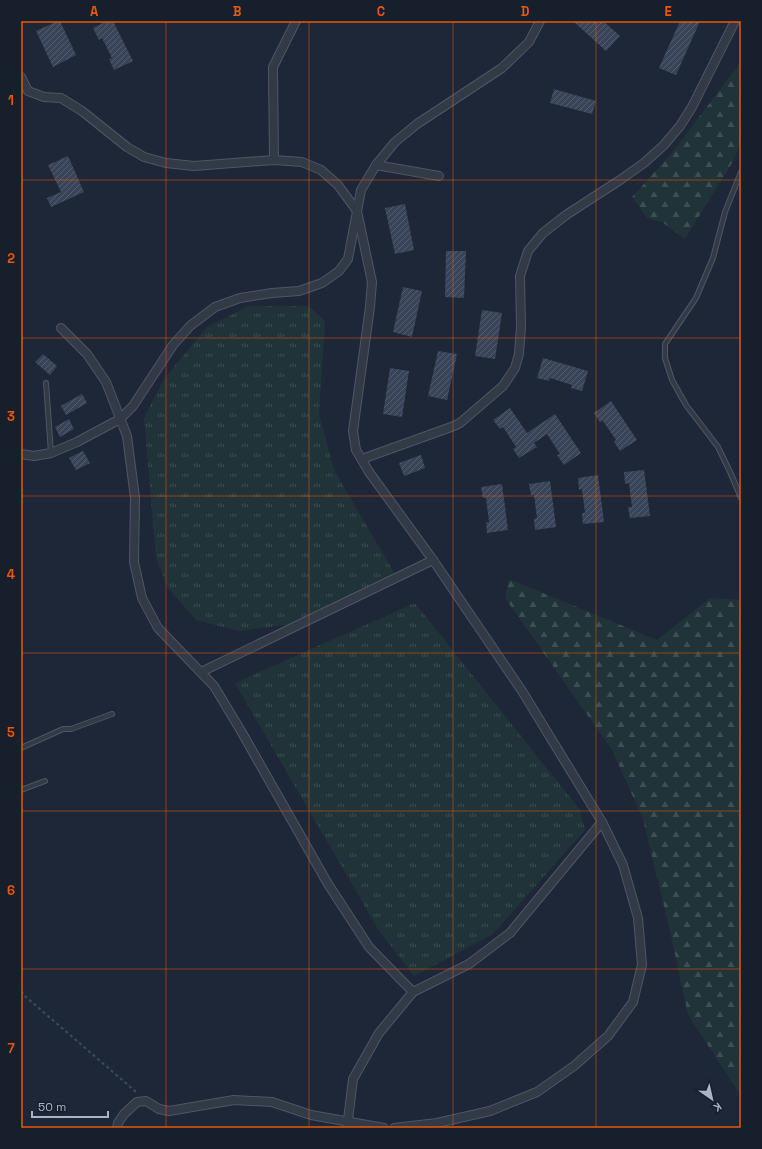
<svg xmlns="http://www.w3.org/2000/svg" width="762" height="1149" font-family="'Space Grotesk',sans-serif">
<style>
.grass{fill:url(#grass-tufts)}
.forest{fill:url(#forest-firs)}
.building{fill:url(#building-hatch)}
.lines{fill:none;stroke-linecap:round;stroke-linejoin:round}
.lane-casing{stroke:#4f5666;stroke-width:6}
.street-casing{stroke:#4f5666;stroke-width:10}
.path{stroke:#3a4f53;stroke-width:2;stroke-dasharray:3 3;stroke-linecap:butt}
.lane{stroke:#323947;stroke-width:4}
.street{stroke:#323947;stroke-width:8}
.grid{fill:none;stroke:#e8590c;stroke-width:1;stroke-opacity:0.55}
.neatline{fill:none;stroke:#e8590c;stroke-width:1.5}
.grid-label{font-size:13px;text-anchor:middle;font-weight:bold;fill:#e8590c}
</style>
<defs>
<pattern id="grass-tufts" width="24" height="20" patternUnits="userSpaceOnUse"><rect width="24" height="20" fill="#203338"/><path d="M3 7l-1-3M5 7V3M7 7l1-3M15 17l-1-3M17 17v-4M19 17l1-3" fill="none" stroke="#3e4e53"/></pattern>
<pattern id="forest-firs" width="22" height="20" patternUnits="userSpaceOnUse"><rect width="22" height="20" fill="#203338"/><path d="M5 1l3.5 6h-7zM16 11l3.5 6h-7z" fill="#3e4e53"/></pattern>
<pattern id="building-hatch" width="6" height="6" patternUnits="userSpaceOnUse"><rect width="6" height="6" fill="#3a4458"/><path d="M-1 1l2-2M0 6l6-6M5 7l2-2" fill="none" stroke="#545d6e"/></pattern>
</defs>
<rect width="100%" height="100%" fill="#1e2737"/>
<g class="grass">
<path d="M249 306H309L325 321 319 414 334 470 395 574 292 624 239 631 196 620 168 588 156 558 144 418 164 379 207 327Z"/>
<path d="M415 603 580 810 585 830 493 934 414 976 378 929 235 683Z"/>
</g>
<g class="forest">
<path d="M741 62V144L732 163 685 239 662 222 647 218 632 197 671 154Z"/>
<path d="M509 579 657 640 710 598 741 600V1096L688 1015 670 931 643 819 612 750 505 598Z"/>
</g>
<g class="building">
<path d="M58 21H60L76 55 53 67 36 31Z"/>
<path d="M107 21H113L133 61 114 70 109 59 112 58 102 38 99 40 93 28Z"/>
<path d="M573 21H603L620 36 606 51Z"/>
<path d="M680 21H700L676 75 659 68Z"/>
<path d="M554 89 596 101 592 114 550 103Z"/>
<path d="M68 156 84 192 51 207 47 198 61 192 48 165Z"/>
<path d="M405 204 414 250 395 254 385 208Z"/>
<path d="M446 251H466L464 298 445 297Z"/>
<path d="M403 287 422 291 412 337 393 332Z"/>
<path d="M482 310 502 313 495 359 475 356Z"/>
<path d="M438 351 457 354 447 400 428 396Z"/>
<path d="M43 354 57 366 50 375 35 362Z"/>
<path d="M543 358 588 371 582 391 571 388 572 385 550 378 549 381 537 378Z"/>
<path d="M390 368 409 371 402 417 383 414Z"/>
<path d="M82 394 87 403 66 415 61 406Z"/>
<path d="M611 401 637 440 620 451 614 442 616 440 603 421 600 422 594 413Z"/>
<path d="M510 408 527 433 555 414 581 453 564 465 557 455 560 454 547 434 534 443 537 447 519 458 513 449 516 447 503 427 500 429 493 420Z"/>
<path d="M69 419 74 429 60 437 55 427Z"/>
<path d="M83 451 90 463 76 470 69 458Z"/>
<path d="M421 455 425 468 404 476 399 463Z"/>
<path d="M644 470 650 516 630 518 628 507H632L629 483 625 484 624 472Z"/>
<path d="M598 475 604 522 583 524 582 513H585L582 489 579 490 578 478Z"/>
<path d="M550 481 556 527 535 530 534 519 537 518 534 495H531L529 484Z"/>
<path d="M502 484 508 530 487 533 486 522H489L486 498H483L481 487Z"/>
</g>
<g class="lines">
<defs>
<g id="lane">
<path d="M741 172 725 212 713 258 696 298 665 344V358L672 380 686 405 718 447 731 474 741 498"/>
<path d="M46 383 51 453"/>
<path d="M21 748 63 729H71L112 714"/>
<path d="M21 790 45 781"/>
</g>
<g id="street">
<path d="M21 77 28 91 44 97 61 98 82 111 127 147 144 157 166 163 194 166 274 160 302 162 321 170 338 185 357 211 372 282 370 307 353 431 356 450 369 472 433 560 522 691 602 822 510 933 469 964 413 992 369 947 328 884 241 731 214 686 158 628 142 598 134 562 135 498 127 436 106 382 87 354 61 328"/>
<path d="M274 160 273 67 296 21"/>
<path d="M376 165 439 176"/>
<path d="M21 454 34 456 51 453 77 442 120 419 133 406 173 345 190 326 215 307 240 298 272 293 299 291 322 283 339 271 348 259 361 190 376 165 395 142 417 124 502 68 529 42 540 21"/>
<path d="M362 459 454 426 460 423 503 386 515 368 519 354 521 326 520 276 528 251 543 233 566 215 620 180 644 163 664 145 680 126 692 107 735 21"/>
<path d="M201 672 433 560"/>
<path d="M117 1128 118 1123 124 1114 137 1102 146 1101 159 1109 169 1111 234 1100 272 1102 311 1115 384 1128"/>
<path d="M347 1128 353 1079 379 1033 413 992"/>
<path d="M394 1128 437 1123 490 1111 537 1092 574 1066 608 1036 633 1002 642 965 638 918 623 865 602 822"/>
</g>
</defs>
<use href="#lane" class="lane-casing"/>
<use href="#street" class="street-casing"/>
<path class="path" d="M21 991 26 997 135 1091 137 1093"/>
<use href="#lane" class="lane"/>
<use href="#street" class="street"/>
</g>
<path class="grid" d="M166 21V1128M309 21V1128M453 21V1128M596 21V1128M21 180H741M21 338H741M21 496H741M21 653H741M21 811H741M21 969H741"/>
<rect width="762" height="1149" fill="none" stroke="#171e2c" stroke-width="44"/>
<g transform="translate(712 1099) rotate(146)" stroke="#171e2c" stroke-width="3" paint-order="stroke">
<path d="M0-3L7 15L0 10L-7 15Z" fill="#abb3c5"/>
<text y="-6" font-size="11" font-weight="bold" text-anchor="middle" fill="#abb3c5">K</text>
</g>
<path d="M32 1111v6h76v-6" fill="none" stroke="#abb3c5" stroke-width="2"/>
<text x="38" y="1111" font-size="12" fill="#abb3c5" stroke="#171e2c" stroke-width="3" paint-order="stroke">50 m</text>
<rect x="22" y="22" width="718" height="1105" class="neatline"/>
<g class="grid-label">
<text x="94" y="16">A</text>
<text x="237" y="16">B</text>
<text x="381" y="16">C</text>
<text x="525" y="16">D</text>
<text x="668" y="16">E</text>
<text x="11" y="105">1</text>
<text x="11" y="263">2</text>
<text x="11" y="421">3</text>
<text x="11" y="579">4</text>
<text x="11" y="737">5</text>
<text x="11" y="895">6</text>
<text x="11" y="1053">7</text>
</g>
</svg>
